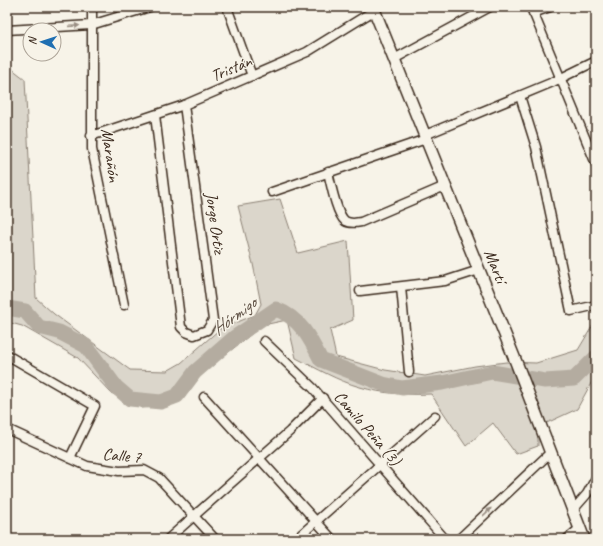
<svg xmlns="http://www.w3.org/2000/svg" width="603" height="546" font-family="Caveat,sans-serif">
<style>
.green{fill:#dbd6cb;stroke:#8b8074}
.lines{fill:none;stroke-linecap:round;stroke-linejoin:round}
.river{stroke:#b4aca0;stroke-width:15}
.street-casing{stroke:#3b2a1e;stroke-width:11}
.secondary-casing{stroke:#3b2a1e;stroke-width:14}
.street{stroke:#f7f3e8;stroke-width:8}
.secondary{stroke:#f7f3e8;stroke-width:11}
.oneway{fill:#998e83}
.labels{text-anchor:middle;stroke-width:3;stroke-linejoin:round;paint-order:stroke}
.street-label{font-size:17px;fill:#3b2a1e;stroke:#f7f3e8}
.water-label{font-size:18px;font-style:italic;fill:#5f5145;stroke:#f7f3e8}
</style>
<rect width="100%" height="100%" fill="#f7f3e8"/>
<filter id="ink" filterUnits="userSpaceOnUse"><feTurbulence type="fractalNoise" baseFrequency=".025" numOctaves="2"/><feDisplacementMap in="SourceGraphic" scale="8" xChannelSelector="R" yChannelSelector="G"/><feConvolveMatrix kernelMatrix="1 2 1 2 8 2 1 2 1" color-interpolation-filters="sRGB"/></filter>
<g filter="url(#ink)">
<path class="green" d="M7 65 25 79 36 298 54 314 130 370 167 371 181 363 220 329 255 315 261 304 253 264 238 206 280 199 298 253 348 241 353 320 330 330 336 357 385 370 425 376 475 366 506 362 536 363 578 350 596 320V374L577 409 538 427V446L516 454 493 423 466 446 431 394C407 395 383 394 360 387 338 381 316 368 296 358L287 320 263 325 206 370 169 406 142 408 111 393 78 358 22 326 7 322Z"/>
<g class="lines">
<path class="river" d="M7 308 25 311 39 327 59 332 86 346 116 387 130 399 161 402 177 396 195 372 235 337 276 309C300 318 310 338 321 360L383 384 402 388 442 383 492 372 545 381 574 379 596 357"/>
<defs>
<g id="street">
<path d="M92 7V149L124 305"/>
<path d="M227 7 252 76"/>
<path d="M531 7 596 164"/>
<path d="M533 13 550 7"/>
<path d="M7 30 91 25 150 7"/>
<path d="M394 59 490 7"/>
<path d="M520 96 536 147 571 311 596 305"/>
<path d="M155 115 181 327 186 332 194 335 207 330 213 320 184 105"/>
<path d="M425 135 553 82 596 61"/>
<path d="M91 136 184 105 307 52 375 10"/>
<path d="M328 172C331 184 336 213 345 221 350 224 356 223 361 222L445 186"/>
<path d="M272 192 426 139"/>
<path d="M401 287 409 372"/>
<path d="M360 291 445 281 479 270"/>
<path d="M264 341 313 388 445 539"/>
<path d="M7 355 95 406 70 458"/>
<path d="M204 397 332 539"/>
<path d="M7 429 87 466 119 471 144 470 159 478 215 539"/>
<path d="M573 510 587 494 596 478"/>
<path d="M168 539 290 431 323 398"/>
<path d="M296 539 435 416"/>
<path d="M459 539 551 452"/>
<path d="M567 539 580 528"/>
</g>
<path id="secondary" d="M373 7 516 362 584 539"/>
</defs>
<use href="#street" class="street-casing"/>
<use href="#secondary" class="secondary-casing"/>
<use href="#street" class="street"/>
<use href="#secondary" class="secondary"/>
</g>
<defs><path id="oneway-solid" d="M-6-.8H1V-3.2L6.5 0L1 3.2V.8H-6Z"/></defs>
<g class="oneway">
<use href="#oneway-solid" transform="translate(74 26) rotate(-4)"/>
<use href="#oneway-solid" transform="translate(487 512) rotate(-43)"/>
</g>
</g>
<g class="labels">
<g class="street-label">
<text transform="translate(231 68) rotate(-23)" y="6">Tristán</text>
<text transform="translate(111 155) rotate(82)" y="6">Marañón</text>
<text transform="translate(216 223) rotate(82)" y="6">Jorge Ortiz</text>
<text transform="translate(496 266) rotate(68)" y="6">Martí</text>
<text transform="translate(368 428) rotate(49)" y="6">Camilo Peña (3)</text>
<text transform="translate(122 455) rotate(5)" y="6">Calle 7</text>
</g>
<g class="water-label">
<text transform="translate(234 316) rotate(-37)" y="6">Hórmigo</text>
</g>
</g>
<rect width="603" height="546" fill="none" stroke="#f7f3e8" stroke-width="24"/>
<rect x="12" y="12" width="579" height="522" fill="none" stroke="#3b2a1e" stroke-width="1.5" filter="url(#ink)"/>
<g transform="translate(42 42) rotate(273)"><circle r="19" fill="#f7f3e8" stroke="#aca397"/>
<path d="M0-3L7 15L0 10L-7 15Z" fill="#1f6fb2"/>
<text y="-6" font-size="11" font-weight="bold" text-anchor="middle" fill="#3b2a1e">N</text>
</g>
</svg>
